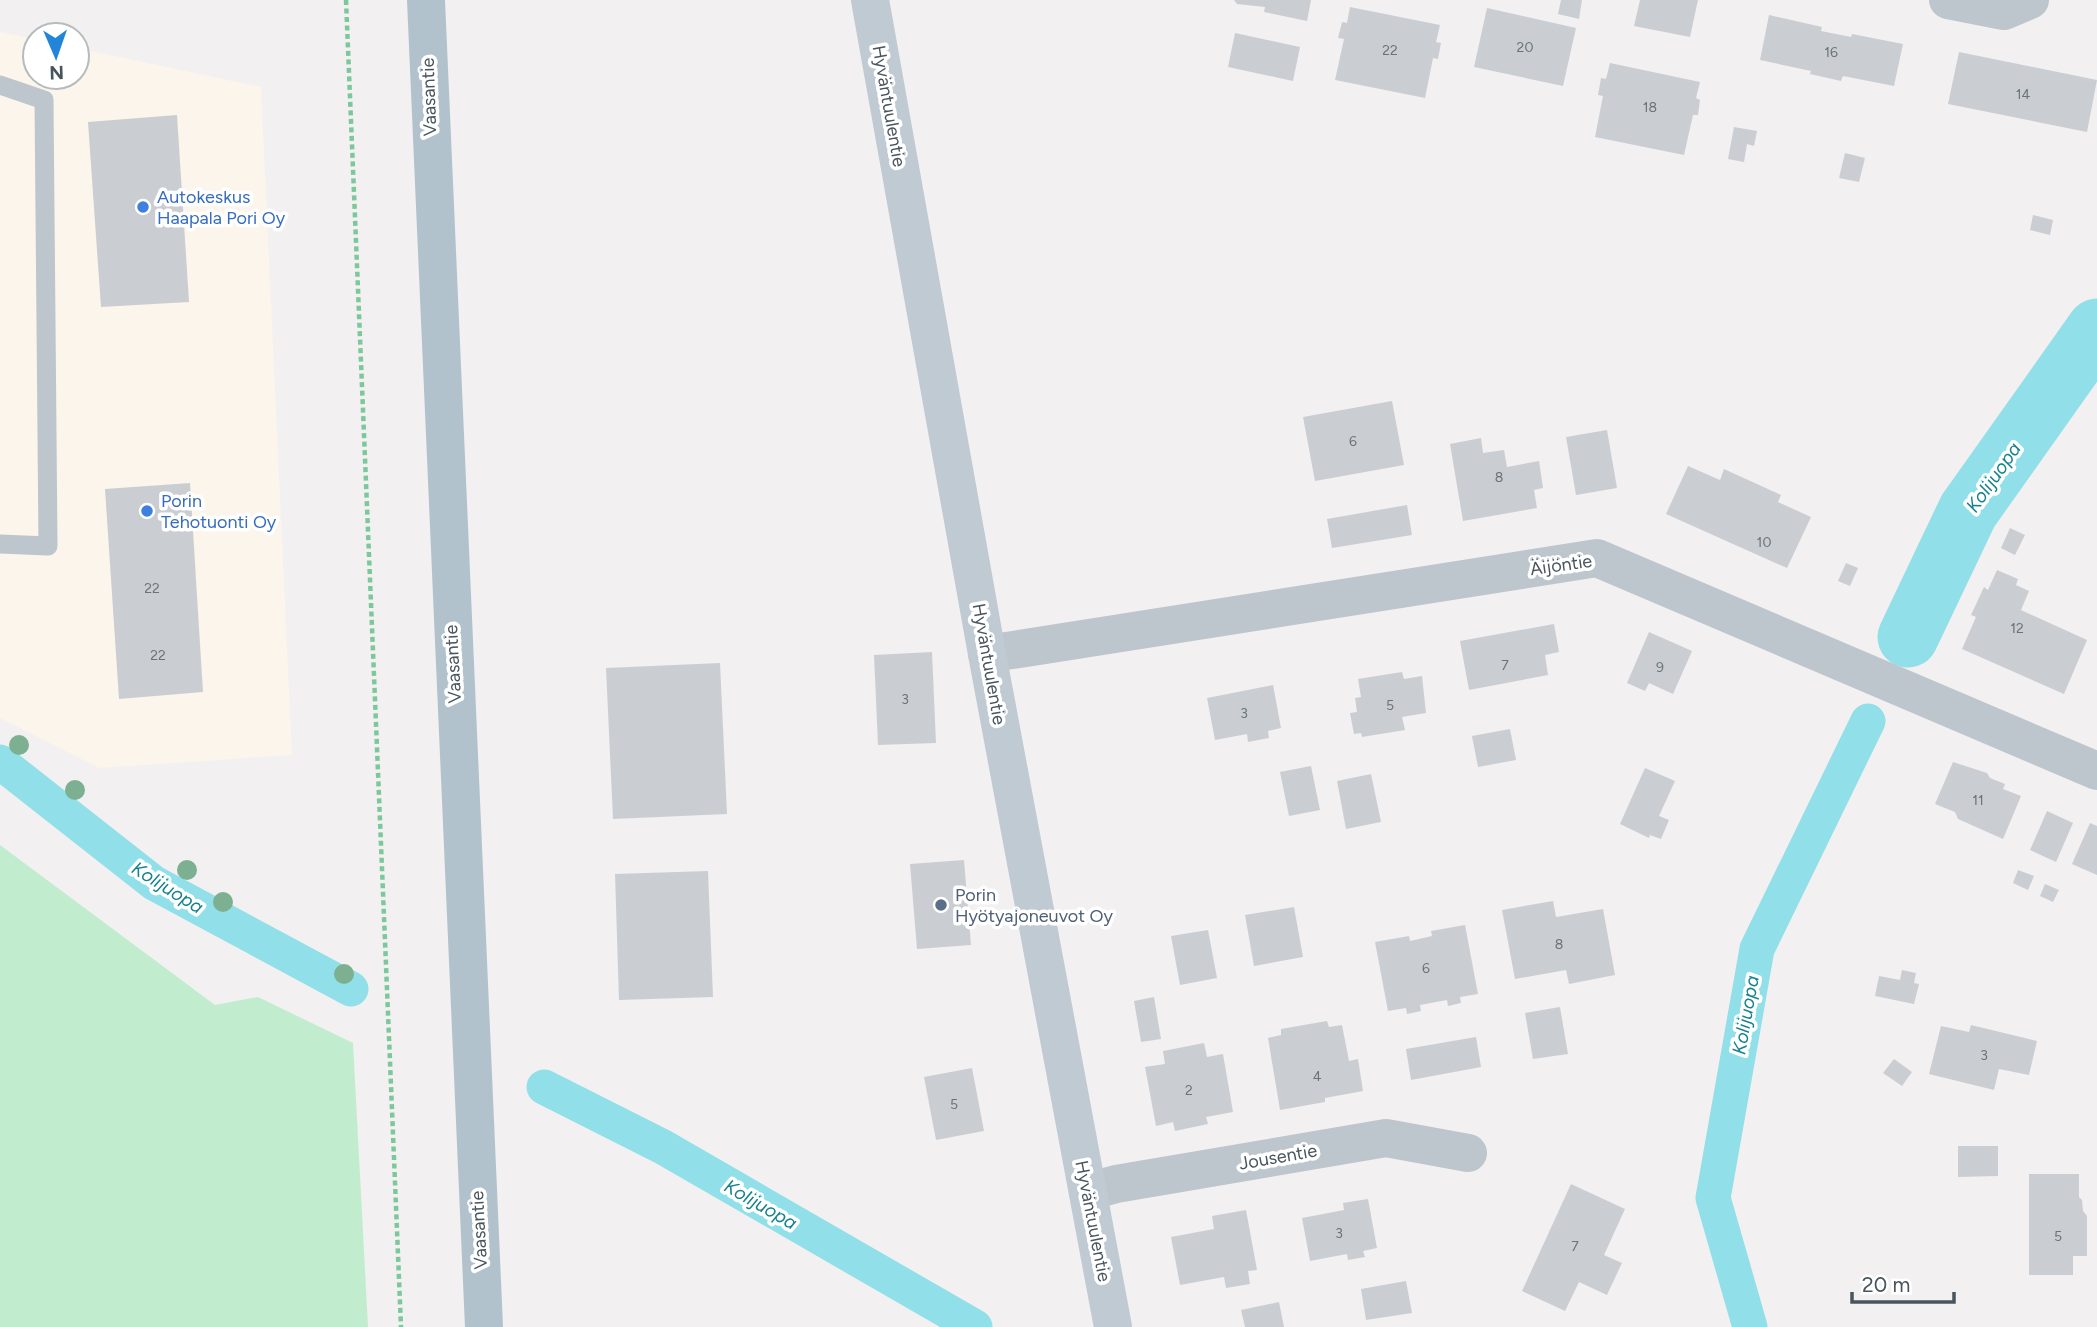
<svg xmlns="http://www.w3.org/2000/svg" width="2097" height="1327" font-family="Figtree,sans-serif">
<style>
.commercial{fill:#fbf5eb}
.green{fill:#c1edce}
.lines{fill:none;stroke-linecap:round;stroke-linejoin:round}
.canal{stroke:#91dfe8;stroke-width:35}
.river{stroke:#91dfe8;stroke-width:61}
.building{fill:#caced2}
.path{stroke:#7bc99b;stroke-width:4.5;stroke-dasharray:5 3.5;stroke-linecap:butt}
.lane{stroke:#bcc6cc;stroke-width:19}
.street{stroke:#bcc6cc;stroke-width:38}
.secondary{stroke:#bfcad3;stroke-width:38}
.primary{stroke:#b1c2cd;stroke-width:38}
.tree{fill:#7cb090}
.shop-dot{fill:#3f7fe0;stroke:#fff;stroke-width:2.5}
.service-dot{fill:#5c6f8a;stroke:#fff;stroke-width:2.5}
.labels{text-anchor:middle;stroke-width:7;stroke-linejoin:round;paint-order:stroke}
.number-label{font-size:14px;fill:#69737a}
.street-label{font-size:18px;fill:#49555c;stroke:#fff}
.shop-label{font-size:18px;fill:#366cbe;stroke:#fff;text-anchor:start}
.service-label{font-size:18px;fill:#4e5e75;stroke:#fff;text-anchor:start}
.water-label{font-size:19px;font-style:italic;fill:#14818e;stroke:#fff}
</style>
<rect width="100%" height="100%" fill="#f2f0f0"/>
<path class="commercial" d="M0 32 35 39V77H77V48L261 87 292 755 99 768 0 718Z"/>
<path class="green" d="M0 845 215 1005 258 997 353 1043 368 1327H0Z"/>
<g class="lines">
<g class="canal">
<path d="M0 762 154 883 351 989"/>
<path d="M544 1087 663 1147 975 1327"/>
<path d="M1750 1327 1713 1198 1757 949 1868 721"/>
</g>
<path class="river" d="M1908 637 1968 511 2097 329"/>
</g>
<g class="building">
<path d="M1234 0H1311L1307 21 1264 12 1265 7 1237 4Z"/>
<path d="M1561 0H1582L1579 19 1558 14Z"/>
<path d="M1640 0H1698L1690 37 1634 26Z"/>
<path d="M1350 7 1440 25 1436 42 1441 43 1438 59 1433 58 1425 98 1335 80 1344 39 1338 38 1342 22 1347 23Z"/>
<path d="M1487 8 1576 28 1563 86 1474 67Z"/>
<path d="M1769 15 1822 27 1821 31 1851 37 1852 34 1903 44 1894 86 1843 76 1841 81 1810 74 1811 71 1760 60Z"/>
<path d="M1235 33 1300 47 1293 81 1228 67Z"/>
<path d="M1959 52 2097 80 2087 132 1948 104Z"/>
<path d="M1610 63 1700 82 1696 98 1700 100 1698 115H1693L1684 155 1595 137 1603 96 1598 95 1601 78 1606 79Z"/>
<path d="M177 115 189 302 101 307 88 122Z"/>
<path d="M1734 127 1757 131 1754 146 1747 144 1744 162 1728 159Z"/>
<path d="M1845 153 1865 158 1859 182 1839 178Z"/>
<path d="M2033 215 2053 220 2050 235 2030 230Z"/>
<path d="M1392 401 1404 465 1315 481 1303 417Z"/>
<path d="M1607 430 1617 488 1576 495 1566 437Z"/>
<path d="M1481 438 1483 453 1504 450 1507 467 1539 461 1543 488 1534 490 1537 508 1463 521 1450 444Z"/>
<path d="M1688 466 1720 480 1724 469 1781 495 1778 502 1811 517 1787 568 1666 514Z"/>
<path d="M190 483 203 692 119 699 105 489Z"/>
<path d="M1407 505 1412 535 1332 548 1327 519Z"/>
<path d="M2010 528 2025 535 2015 555 2001 548Z"/>
<path d="M1846 563 1858 568 1850 586 1838 581Z"/>
<path d="M1997 570 2018 579 2016 585 2029 591 2021 610 2087 640 2064 694 1962 649 1976 617 1971 615 1984 587 1988 590Z"/>
<path d="M1554 624 1559 652 1545 655 1548 675 1469 690 1460 641Z"/>
<path d="M1649 632 1692 651 1673 694 1649 683 1645 691 1627 683Z"/>
<path d="M932 652 936 743 878 745 874 655Z"/>
<path d="M720 663 727 814 613 819 606 668Z"/>
<path d="M1402 672 1404 679 1422 676 1426 713 1402 717 1405 730 1362 737 1361 733 1354 734 1350 713 1357 712 1355 698 1361 697 1358 679Z"/>
<path d="M1273 685 1281 728 1268 731 1269 738 1248 742 1247 734 1215 740 1207 698Z"/>
<path d="M1510 729 1516 760 1478 767 1472 736Z"/>
<path d="M1953 762 1987 773 1990 778 2005 784 2003 789 2021 796 2003 839 1958 819 1955 812 1935 804Z"/>
<path d="M1311 766 1320 810 1289 816 1280 772Z"/>
<path d="M1645 768 1675 781 1659 816 1669 820 1661 839 1650 835 1649 838 1620 824Z"/>
<path d="M1371 774 1381 822 1346 829 1337 781Z"/>
<path d="M2047 811 2073 823 2056 862 2030 850Z"/>
<path d="M2090 823 2097 826V875L2072 864Z"/>
<path d="M964 860 971 945 917 949 910 864Z"/>
<path d="M2018 870 2034 876 2028 890 2013 883Z"/>
<path d="M708 871 713 997 619 1000 615 874Z"/>
<path d="M2045 884 2059 890 2053 902 2040 896Z"/>
<path d="M1553 901 1556 917 1603 909 1615 975 1569 984 1566 970 1515 979 1502 910Z"/>
<path d="M1294 907 1303 957 1254 966 1245 915Z"/>
<path d="M1465 925 1478 994 1460 997 1461 1003 1448 1006 1447 1000 1420 1005 1421 1011 1407 1014 1406 1008 1388 1011 1375 942 1409 936 1410 941 1432 936 1431 931Z"/>
<path d="M1208 930 1217 978 1180 985 1171 936Z"/>
<path d="M1902 970 1916 973 1914 983 1919 984 1914 1004 1875 996 1879 976 1900 980Z"/>
<path d="M1154 997 1161 1039 1141 1042 1134 1001Z"/>
<path d="M1560 1007 1568 1054 1533 1059 1525 1013Z"/>
<path d="M1327 1021 1329 1027 1342 1025 1349 1061 1358 1059 1363 1091 1325 1098V1102L1280 1110 1268 1038 1281 1035V1029Z"/>
<path d="M1971 1025 2037 1041 2029 1075 1999 1069 1994 1090 1929 1074 1941 1026 1969 1032Z"/>
<path d="M1476 1037 1481 1067 1411 1080 1406 1049Z"/>
<path d="M1204 1043 1207 1057 1223 1054 1233 1112 1206 1117 1208 1124 1175 1131 1173 1122 1156 1126 1145 1067 1165 1064 1163 1051Z"/>
<path d="M1894 1059 1912 1072 1902 1086 1883 1073Z"/>
<path d="M972 1068 984 1131 936 1140 924 1077Z"/>
<path d="M1958 1146H1998V1176L1958 1177Z"/>
<path d="M2029 1174H2079V1197L2082 1200 2083 1211 2087 1216V1256H2073V1275H2029Z"/>
<path d="M1571 1184 1625 1209 1604 1255 1622 1263 1607 1295 1579 1282 1565 1311 1522 1291Z"/>
<path d="M1368 1199 1377 1248 1363 1251 1365 1257 1348 1260 1347 1254 1310 1261 1302 1218 1344 1210 1343 1203Z"/>
<path d="M1246 1210 1257 1270 1248 1271 1250 1284 1226 1288 1224 1277 1180 1285 1171 1237 1214 1229 1212 1216Z"/>
<path d="M1406 1281 1412 1313 1366 1320 1361 1289Z"/>
<path d="M1279 1302 1284 1327H1245L1241 1310Z"/>
</g>
<g class="lines">
<path class="path" d="M346 0 401 1327"/>
<path class="lane" d="M0 85 44 100 48 546 0 544"/>
<g class="street">
<path d="M1948 0 2004 11 2030 0"/>
<path d="M987 654 1597 558 2097 771"/>
<path d="M1088 1192 1116 1184 1386 1138 1468 1153"/>
</g>
<path class="secondary" d="M870 0 987 654 1113 1327"/>
<path class="primary" d="M426 0 484 1327"/>
</g>
<g class="tree">
<circle cx="19" cy="745" r="10"/>
<circle cx="75" cy="790" r="10"/>
<circle cx="187" cy="870" r="10"/>
<circle cx="223" cy="902" r="10"/>
<circle cx="344" cy="974" r="10"/>
</g>
<g class="shop-dot">
<circle cx="143" cy="207" r="7"/>
<circle cx="147" cy="511" r="7"/>
</g>
<circle class="service-dot" cx="941" cy="905" r="7"/>
<g class="labels">
<g class="number-label">
<text x="1525" y="52">20</text>
<text x="1390" y="55">22</text>
<text x="1831" y="57">16</text>
<text x="2023" y="99">14</text>
<text x="1650" y="112">18</text>
<text x="1353" y="446">6</text>
<text x="1499" y="482">8</text>
<text x="1764" y="547">10</text>
<text x="152" y="593">22</text>
<text x="2017" y="633">12</text>
<text x="158" y="660">22</text>
<text x="1505" y="670">7</text>
<text x="1660" y="672">9</text>
<text x="905" y="704">3</text>
<text x="1390" y="710">5</text>
<text x="1244" y="718">3</text>
<text x="1978" y="805">11</text>
<text x="1559" y="949">8</text>
<text x="1426" y="973">6</text>
<text x="1984" y="1060">3</text>
<text x="1317" y="1081">4</text>
<text x="1189" y="1095">2</text>
<text x="954" y="1109">5</text>
<text x="1339" y="1238">3</text>
<text x="2058" y="1241">5</text>
<text x="1575" y="1251">7</text>
</g>
<g class="street-label">
<text transform="translate(429 97) rotate(-92)" y="6">Vaasantie</text>
<text transform="translate(889 106) rotate(80)" y="6">Hyväntuulentie</text>
<text transform="translate(1561 565) rotate(-8)" y="6">Äijöntie</text>
<text transform="translate(453 664) rotate(-93)" y="6">Vaasantie</text>
<text transform="translate(989 664) rotate(80)" y="6">Hyväntuulentie</text>
<text transform="translate(1278 1157) rotate(-10)" y="6">Jousentie</text>
<text transform="translate(1093 1221) rotate(79)" y="6">Hyväntuulentie</text>
<text transform="translate(479 1230) rotate(-93)" y="6">Vaasantie</text>
</g>
<g class="shop-label">
<text x="157" y="203">Autokeskus<tspan x="157" dy="21">Haapala Pori Oy</tspan></text>
<text x="161" y="507">Porin<tspan x="161" dy="21">Tehotuonti Oy</tspan></text>
</g>
<g class="service-label">
<text x="955" y="901">Porin<tspan x="955" dy="21">Hyötyajoneuvot Oy</tspan></text>
</g>
<g class="water-label">
<text transform="translate(1993 477) rotate(-55)" y="7">Kolijuopa</text>
<text transform="translate(168 887) rotate(32)" y="7">Kolijuopa</text>
<text transform="translate(1745 1015) rotate(-80)" y="7">Kolijuopa</text>
<text transform="translate(761 1204) rotate(30)" y="7">Kolijuopa</text>
</g>
</g>
<g transform="translate(56 56) rotate(178)"><circle r="33" fill="#ffffff" stroke="#b6bbbe" stroke-width="2"/>
<path d="M0-5L12 26L0 18L-12 26Z" fill="#2385d9"/>
<text y="-10" font-size="19" font-weight="bold" text-anchor="middle" fill="#49555c">N</text>
</g>
<path d="M1852 1292v10h102v-10" fill="none" stroke="#49555c" stroke-width="3.5"/>
<text x="1862" y="1292" font-size="21" fill="#49555c" stroke="#ffffff" stroke-width="5" paint-order="stroke">20 m</text>
</svg>
